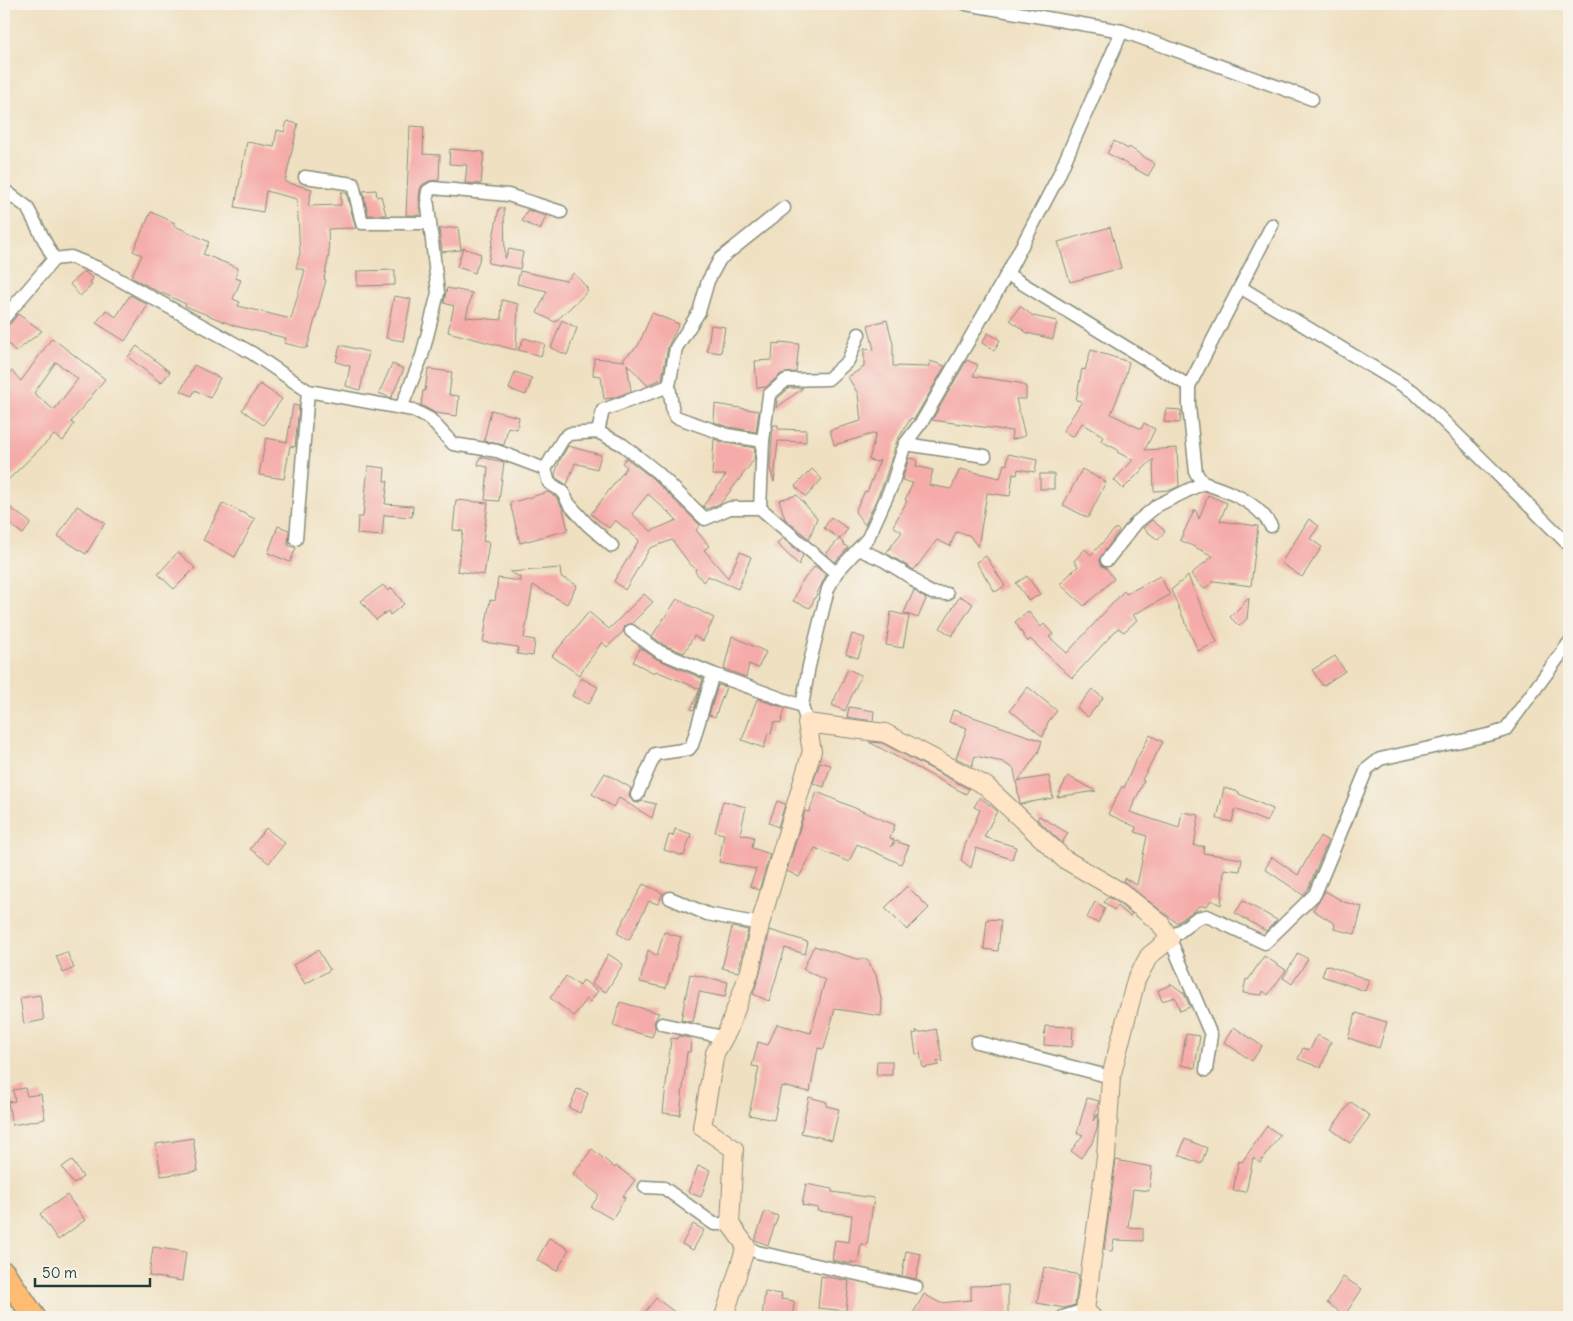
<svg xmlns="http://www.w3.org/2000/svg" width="1573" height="1321" font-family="Delius,sans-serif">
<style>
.building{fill:#f5aba9;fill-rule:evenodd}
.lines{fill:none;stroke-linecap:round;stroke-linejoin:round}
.street-casing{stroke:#878e7a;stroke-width:15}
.secondary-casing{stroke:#878e7a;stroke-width:20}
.highway-casing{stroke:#878e7a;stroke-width:25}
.street{stroke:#fff;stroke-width:12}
.secondary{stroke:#ffe4c6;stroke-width:18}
.highway{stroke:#ffbb71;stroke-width:22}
</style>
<rect width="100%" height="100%" fill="#f7f3e8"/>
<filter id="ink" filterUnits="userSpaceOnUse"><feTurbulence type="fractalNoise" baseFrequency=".02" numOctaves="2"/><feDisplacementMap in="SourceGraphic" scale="10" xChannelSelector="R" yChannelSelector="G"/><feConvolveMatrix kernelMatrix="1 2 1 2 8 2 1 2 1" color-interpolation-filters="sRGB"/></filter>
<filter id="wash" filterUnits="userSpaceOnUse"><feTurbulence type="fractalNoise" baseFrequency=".0096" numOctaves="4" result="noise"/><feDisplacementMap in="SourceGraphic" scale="20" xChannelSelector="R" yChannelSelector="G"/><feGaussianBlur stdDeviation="1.12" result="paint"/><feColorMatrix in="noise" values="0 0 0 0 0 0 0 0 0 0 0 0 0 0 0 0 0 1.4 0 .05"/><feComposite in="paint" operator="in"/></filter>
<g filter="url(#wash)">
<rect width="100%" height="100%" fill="#efe0c1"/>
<g id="blocks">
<g class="building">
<path d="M287 121 298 124 285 182 312 189 308 206 341 205V192H346L356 228 328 229 329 255 324 279 326 280 307 348H304L284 343 286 338 235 326 185 306 186 304 157 291 131 277 142 255 133 251 151 212 175 223 173 225 209 242 203 254 238 268 235 278 241 280 233 299 240 302 238 306 291 319 305 270 296 268 300 253 297 199 266 191 263 212 235 207 247 142 274 147 277 130 284 132Z"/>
<path d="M410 126 424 127 423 154 440 155 439 180 429 181 422 185 420 189 419 198 420 215H406Z"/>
<path d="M1114 141 1128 149 1129 147 1155 164 1148 176 1107 153Z"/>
<path d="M450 149 484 152 481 184 465 183 467 165 449 164Z"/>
<path d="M376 190 377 197 381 196 386 215H368L363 191Z"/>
<path d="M499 208H504L505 259 509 249 523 252 520 269 488 263Z"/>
<path d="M527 210 546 216 540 230 522 221Z"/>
<path d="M458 227 461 250 442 252 439 229Z"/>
<path d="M1110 227 1121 268 1070 282 1058 242Z"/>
<path d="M463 248 481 254 475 273 457 267Z"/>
<path d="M395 270V285L357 286V271Z"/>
<path d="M84 271 93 279 90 282 92 285 80 296 70 284Z"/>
<path d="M520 271 566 281 574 273 587 288V292L555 322 537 313 547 291 517 284Z"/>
<path d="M447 288 472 293 466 317 501 320 502 300 518 304 516 350 448 332 454 306 444 303Z"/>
<path d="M130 295 148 305 125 341 96 323 106 310 116 317Z"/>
<path d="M394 296 411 299 403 341 386 338Z"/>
<path d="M1020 306 1033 316 1057 321 1053 339 1027 333 1010 320Z"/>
<path d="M652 313 679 324 668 346 662 379 647 385 627 364 631 391 613 398 604 399 601 376 593 375 594 358 625 361 623 359 638 346Z"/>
<path d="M18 314 42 331 15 352 4 337V326L10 324Z"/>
<path d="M562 320 577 328 567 355 551 348Z"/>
<path d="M887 320 893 344V366L928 367 930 361 945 366 916 416 914 419 911 418 897 441 884 482 865 525 855 512 865 491 867 492 880 460 877 462 869 460 876 433 834 445 830 430 861 421 858 394 848 377 864 367V349L874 350 868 325Z"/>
<path d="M711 325 725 327 721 353 707 351Z"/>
<path d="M988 333 1000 340 994 351 982 343Z"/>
<path d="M52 338 105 379 71 422 74 424 63 441 54 435 4 484V378L12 371 21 381ZM56 362 78 379 54 410 34 393Z"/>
<path d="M524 338 545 344 541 356 518 350Z"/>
<path d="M780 342 799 344 796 372 781 374 766 387 757 388 755 361 772 360 773 343 780 344Z"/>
<path d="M340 345 369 352 360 390 346 386 350 366 336 362Z"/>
<path d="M137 346 170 372 161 383 128 357Z"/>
<path d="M1091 350 1129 362 1124 381 1111 414 1141 429 1144 423 1155 429 1145 450 1177 448 1179 486 1171 490 1154 491 1153 459 1123 489 1114 480 1133 460 1117 452 1118 450 1101 441 1103 436 1082 423 1073 437 1063 431 1082 401 1076 400 1082 369 1085 370Z"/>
<path d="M967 360 978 365 973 376 1019 383 1026 387V399H1016L1025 436 1011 440 1012 431 932 420Z"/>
<path d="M392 364 404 369 391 398 379 393Z"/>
<path d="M194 365 220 378 210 398 195 390 192 396 181 391Z"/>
<path d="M428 369 452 372 449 395 459 396 457 416 435 413 421 405 423 391H425Z"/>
<path d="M515 372 532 378 526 395 509 389Z"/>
<path d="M260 384 282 399 263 425 242 410Z"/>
<path d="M789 388H803L776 408 777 399Z"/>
<path d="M715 404 759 411 756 432 729 427 714 422Z"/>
<path d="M293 405 299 406 295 447 290 446 284 479 259 475 266 438 287 442Z"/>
<path d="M1166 409 1181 410 1180 423 1164 422Z"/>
<path d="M491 410 519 417 517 429 508 427 504 445 484 441Z"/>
<path d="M773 425H778V429L806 430V442L778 441 774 482 770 468Z"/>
<path d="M714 439 726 443 755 448 754 460 721 503 707 509 703 506 726 475H712Z"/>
<path d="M568 446 601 455 597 469 575 463 567 485 556 478 555 474 560 460Z"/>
<path d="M1008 454 1037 460 1035 472 1018 469 1017 475 1013 474 1010 496 987 493 978 547 969 535 956 532 950 546 937 540 914 570 886 553 902 532 893 526 907 501 905 500 913 483 902 480 909 458 917 460 916 466 933 470 929 485 951 489 960 469 1000 478 1004 464 1007 465Z"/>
<path d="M480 457 504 462 499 501 485 500 488 467 478 465Z"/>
<path d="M626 458 652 478 700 525 696 530 709 546 704 550 728 578 740 552 751 557 738 589 708 576 703 582 695 571 696 569 690 564 672 540 650 548 625 590 614 581 639 540 615 520 609 528 591 514 627 467 622 463ZM648 494 677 520 651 531 632 514Z"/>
<path d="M368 466 385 468 384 481H388L385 504 413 506 412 517 384 515 382 536 357 534 358 517H363Z"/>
<path d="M812 469 822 479 806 497 795 486Z"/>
<path d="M1082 469 1106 482 1088 518 1063 505Z"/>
<rect x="1040" y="474" width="14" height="15"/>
<path d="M548 492 556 497 563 509 568 530 520 543 510 503Z"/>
<path d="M797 495 817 518 809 539 785 519 779 500Z"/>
<path d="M1208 495 1227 503 1220 521 1258 526 1251 586 1214 581 1204 589 1191 574 1213 556 1180 540 1195 509 1199 519Z"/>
<path d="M456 500 488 503 483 541 489 542 484 575 457 571 463 531 453 530Z"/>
<path d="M4 503 31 523 23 534 4 520Z"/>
<path d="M223 503 255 519 235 557 203 540Z"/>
<path d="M77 506 105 523 86 554 58 536Z"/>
<path d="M831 517 848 529 840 539 824 528Z"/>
<path d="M1309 519 1319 526 1310 539 1322 547 1302 577 1281 563Z"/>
<path d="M1152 520 1165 531 1158 540 1143 528Z"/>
<path d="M278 526 289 530 288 545 296 548 290 562 268 553Z"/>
<path d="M1116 528 1119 531 1099 559 1102 566 1106 568 1114 579 1084 606 1060 584 1078 566 1074 561 1085 549 1091 555Z"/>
<path d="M782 538 803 555 799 565 777 544Z"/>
<path d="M839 539 848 548 835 562 826 554Z"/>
<path d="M178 552 195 568 174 589 158 574Z"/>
<path d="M986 556 1005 586 995 592 976 562Z"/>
<path d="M815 566 826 575 810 608 793 601 801 583Z"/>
<path d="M560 568 561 577 577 585 567 604 533 585 524 638 535 640 533 656 517 654 518 647 483 642 490 600 495 601 498 578 520 581V577L510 572Z"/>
<path d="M1027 576 1040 594 1029 601 1016 583Z"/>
<path d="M1160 576 1170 595 1133 615 1137 620 1124 632 1118 628 1072 678 1030 639 1028 642 1015 622 1028 611 1041 627 1044 624 1053 634 1049 637 1067 653 1124 591 1126 594Z"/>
<path d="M1188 576 1217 642 1198 651 1171 590Z"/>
<path d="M383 585 388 591 392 588 404 604 390 615 388 611 376 620 361 601Z"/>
<path d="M914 590 926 599 918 618 904 613Z"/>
<path d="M644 594 653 602 632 623 625 626 623 632 607 647 602 642 579 675 552 656 589 612 609 629Z"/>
<path d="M960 596 973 604 952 636 940 628Z"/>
<path d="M1249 598 1247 619 1239 626 1230 617Z"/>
<path d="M677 599 714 618 703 641 694 636 684 653 664 645 652 636Z"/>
<path d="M891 612 909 616 903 648 886 645Z"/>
<path d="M852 634 865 638 858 658 846 654Z"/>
<path d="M732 636 766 652 758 668 749 664 746 677 724 669Z"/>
<path d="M640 648 657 659 703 679 694 710 691 709 700 689 656 671 654 673 633 662Z"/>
<path d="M1335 656 1345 671 1323 686 1312 670Z"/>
<path d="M848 669 861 675 845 711 832 705Z"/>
<path d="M581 678 598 687 589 704 572 696Z"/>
<path d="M718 685 726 687 715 717 709 715Z"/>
<path d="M1028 687 1057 711 1048 722 1043 737 1010 710Z"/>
<path d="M1092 689 1103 698 1088 717 1077 708Z"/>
<path d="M757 699 785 708 781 723 774 722 771 734 768 733 764 748 742 740Z"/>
<path d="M849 707 874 711 873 721 847 717Z"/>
<path d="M953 710 1042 741 1038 753 1018 781 1049 776 1053 798 1020 804 1014 769 1003 762 975 756 972 766 956 758 967 728 949 722Z"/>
<path d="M1150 735 1163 742 1142 780 1144 781 1130 812 1179 828 1182 812 1199 815 1194 846H1204L1203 853 1242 859 1240 871 1224 869 1221 905 1211 900 1207 906H1200L1177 923 1123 881 1124 878 1137 885 1147 836 1135 832 1136 827 1108 814 1122 786 1124 788 1134 764Z"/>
<path d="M869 742 882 743 969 789 966 794Z"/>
<path d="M820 762 831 765 824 787 813 783Z"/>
<path d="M605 773 631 788 629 796 633 802 638 803 643 801 656 804 652 818 619 798 613 807 592 794Z"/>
<path d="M1068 776 1096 791 1057 797Z"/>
<path d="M1224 788 1239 792V794L1273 809 1267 822 1235 809 1232 822 1217 819Z"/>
<path d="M817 792 895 825 890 838 894 840 891 847 896 841 909 846 901 864 857 844 849 862 815 848 799 877 787 871 805 811 809 812Z"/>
<path d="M980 797 997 811 984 837 1016 847 1012 859 976 848 971 868 961 860 965 845 980 810 974 807Z"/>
<path d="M723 801 746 807 740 834 754 837 752 848 770 854 759 890 750 886 756 869 719 862 724 834 715 832Z"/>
<path d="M777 801 785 804 778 827 769 823Z"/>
<path d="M1039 816 1068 833 1062 843 1037 819Z"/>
<path d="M266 828 285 843 269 863 250 849Z"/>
<path d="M675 829 691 834 684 856 664 850 669 835 673 836Z"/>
<path d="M1320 836 1328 841 1308 889 1303 895 1265 869 1272 857 1298 875Z"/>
<path d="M643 884 663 893 658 904 649 901 629 940 617 933Z"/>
<path d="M907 886 929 908 907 930 885 908Z"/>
<path d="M1325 891 1344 902 1362 907 1355 934 1334 929 1335 924 1313 910Z"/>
<path d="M1108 897 1115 901 1132 914 1130 916 1117 906 1114 910 1104 902Z"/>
<path d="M1243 901 1277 920 1266 931 1235 913Z"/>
<path d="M1095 902 1105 908 1098 923 1087 918Z"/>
<path d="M987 919 1001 920 998 951 984 949Z"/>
<path d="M732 927 748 930 738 972 722 968Z"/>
<path d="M770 930 808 942 805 954 785 948 769 1001 753 994 760 973Z"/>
<path d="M664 932 681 937 666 988 640 982 648 950 657 956Z"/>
<path d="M814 946 857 959H867L876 975 882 1004 881 1016 835 1009 824 1049 818 1048 810 1092 781 1086 774 1120 749 1115 759 1067 752 1066 758 1042 768 1045 777 1024 811 1033 825 980 803 969Z"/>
<path d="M318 950 330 970 305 984 293 965Z"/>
<path d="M67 952 74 968 63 973 56 956Z"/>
<path d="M1298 953 1308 959 1292 984 1283 978Z"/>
<path d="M608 954 623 964 606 992 592 984Z"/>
<path d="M1264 956 1286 970 1268 995 1263 991 1262 995 1243 993 1246 979 1248 980Z"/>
<path d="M1326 965 1369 980 1365 991 1322 976Z"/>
<path d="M690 974 728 982 725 997 699 992 693 1022 681 1020Z"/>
<path d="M566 976 580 986 583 980 598 991 590 1002 587 999 574 1016 550 998Z"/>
<path d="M1170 983 1184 993 1190 1007 1180 1011 1175 997 1162 1001 1158 990 1171 985Z"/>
<path d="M40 995 44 1020 24 1024 20 998Z"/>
<path d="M620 1002 659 1013 654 1022 655 1028 652 1037 613 1026Z"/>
<path d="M1356 1013 1387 1022 1379 1048 1348 1038Z"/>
<path d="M1045 1026 1073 1027 1072 1047 1044 1045Z"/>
<path d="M1234 1027 1262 1046 1252 1061 1224 1042Z"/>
<path d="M936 1029 943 1062 937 1061 939 1065 923 1068 920 1053 916 1054 913 1034 917 1033 916 1030 919 1033Z"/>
<path d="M1186 1034 1200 1036 1195 1068 1181 1065Z"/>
<path d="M1317 1035 1331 1042 1321 1068 1298 1059 1303 1048 1310 1050Z"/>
<path d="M678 1036 690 1038 691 1040 690 1052H687L680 1115 663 1113 671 1038 677 1039Z"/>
<path d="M877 1061H892V1075H876Z"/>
<path d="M25 1088 27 1096 41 1094 45 1119 12 1125 8 1102 15 1101 13 1090Z"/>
<path d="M577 1089 588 1093 580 1113 569 1108Z"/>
<path d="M809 1097 827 1102 826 1106 839 1109 832 1140 801 1133Z"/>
<path d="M1087 1098 1099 1101 1093 1121 1098 1114 1097 1128 1092 1143 1081 1158 1071 1151 1083 1135 1077 1133Z"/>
<path d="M1351 1102 1370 1116 1350 1143 1331 1129Z"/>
<path d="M1267 1126 1280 1135 1260 1163 1253 1158 1246 1192 1233 1190 1239 1161 1242 1162Z"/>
<path d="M193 1138 198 1171 161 1176 156 1144Z"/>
<path d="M1185 1139 1207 1148 1201 1164 1179 1155Z"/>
<path d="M592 1149 615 1168 616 1166 635 1180 623 1196 625 1198 612 1219 591 1207 599 1195 573 1174Z"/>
<path d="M72 1160 83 1177 73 1184 62 1167Z"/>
<path d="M1116 1160 1152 1167 1149 1191 1133 1189 1128 1227 1143 1228V1241L1114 1240 1112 1251 1104 1250Z"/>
<path d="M698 1166 710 1170 701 1197 688 1192Z"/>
<path d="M806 1184 832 1189V1192L874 1198 867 1245 861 1244 858 1263 851 1262V1264L832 1260 835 1240 849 1242 852 1215 817 1211 818 1208 802 1205Z"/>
<path d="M67 1195 85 1220 58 1240 40 1214Z"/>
<path d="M765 1211 778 1216 768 1245 755 1240Z"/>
<path d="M693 1224 704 1230 693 1250 682 1244Z"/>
<path d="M549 1238 569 1249 557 1271 537 1260Z"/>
<path d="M153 1247 186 1252 182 1281 149 1276Z"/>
<path d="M906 1251 921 1254 916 1279 902 1276Z"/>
<path d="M1044 1267 1079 1275 1075 1305 1064 1308 1037 1303Z"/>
<path d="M821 1276 849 1281 846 1311 818 1308Z"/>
<path d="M1343 1277 1362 1289 1345 1315 1327 1303Z"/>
<path d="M1008 1285V1315L911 1317 924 1294 940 1303 971 1300V1286Z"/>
<path d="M765 1292 782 1294 781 1299 794 1301 793 1317H762Z"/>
<path d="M656 1298 681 1317H641Z"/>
</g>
</g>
</g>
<g filter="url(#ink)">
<use href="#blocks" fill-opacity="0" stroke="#878e7a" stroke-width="1"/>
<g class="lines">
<defs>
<g id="street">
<path d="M966 4 1122 31 1312 99"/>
<path d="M305 177 353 184 362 223H430"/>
<path d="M4 190 27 207 54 259"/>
<path d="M1007 274 1189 386"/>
<path d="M1240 287 1414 392 1569 545"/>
<path d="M4 318 54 259 71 257 100 269 252 353 308 391 413 410 430 419 453 444 497 451 545 469 549 483 562 491 569 504 587 524 612 546"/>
<path d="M401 408 422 356 438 293 427 197 428 191 433 188 508 195 561 212"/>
<path d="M598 432 603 410 669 386"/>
<path d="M763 441 727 435 676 417 673 413 669 386 676 348 699 312 708 281 720 259 784 208"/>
<path d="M905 444 985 456"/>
<path d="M545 469 563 439 569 434 598 432 623 445 657 472 705 519 730 508H760L836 573"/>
<path d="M760 508 763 441 769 395 786 380 828 379 848 361 859 334"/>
<path d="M1271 526C1257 501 1228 491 1203 483L1196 473 1189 406V386L1272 225"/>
<path d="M296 539 308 391"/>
<path d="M858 549 883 560 912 578 924 589 932 593 947 594"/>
<path d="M1107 560 1137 522 1158 505 1203 483"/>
<path d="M631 631 660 652 713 674 802 706"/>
<path d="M807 723 802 706 809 666 828 589 836 573 868 538 892 485 905 444 923 420 1007 274 1057 179 1122 31"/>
<path d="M637 795 655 754 689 749 692 745 713 674"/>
<path d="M670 898 707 914 760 924"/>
<path d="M662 1024 723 1037"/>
<path d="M977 1042 1111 1077"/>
<path d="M1206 1070 1211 1035 1170 939 1197 918 1207 916 1265 943 1315 894 1367 769 1380 759 1492 734 1505 730 1569 643"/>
<path d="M645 1187 664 1188 714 1224H730"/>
<path d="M746 1246 757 1252 916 1287"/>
<path d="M1063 1317 1085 1310"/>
</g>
<path id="secondary" d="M724 1317 746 1246 730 1224 734 1149 702 1127 715 1053 728 1030 750 971 760 924 812 751 807 723 885 733 986 786 1064 859 1121 892 1160 923 1170 939 1149 956 1136 980 1111 1077 1106 1157 1085 1310 1092 1317"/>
<path id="highway" d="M4 1273 34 1317"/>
</defs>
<use href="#street" class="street-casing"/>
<use href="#secondary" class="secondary-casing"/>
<use href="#highway" class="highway-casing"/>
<use href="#street" class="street"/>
<use href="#secondary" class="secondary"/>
<use href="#highway" class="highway"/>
</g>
</g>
<rect width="1573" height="1321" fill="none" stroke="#f7f3e8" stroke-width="20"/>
<path d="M35 1278v8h115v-8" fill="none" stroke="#1f3d34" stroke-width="2.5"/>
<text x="42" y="1278" font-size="15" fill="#1f3d34" stroke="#f7f3e8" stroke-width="4" paint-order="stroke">50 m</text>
</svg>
